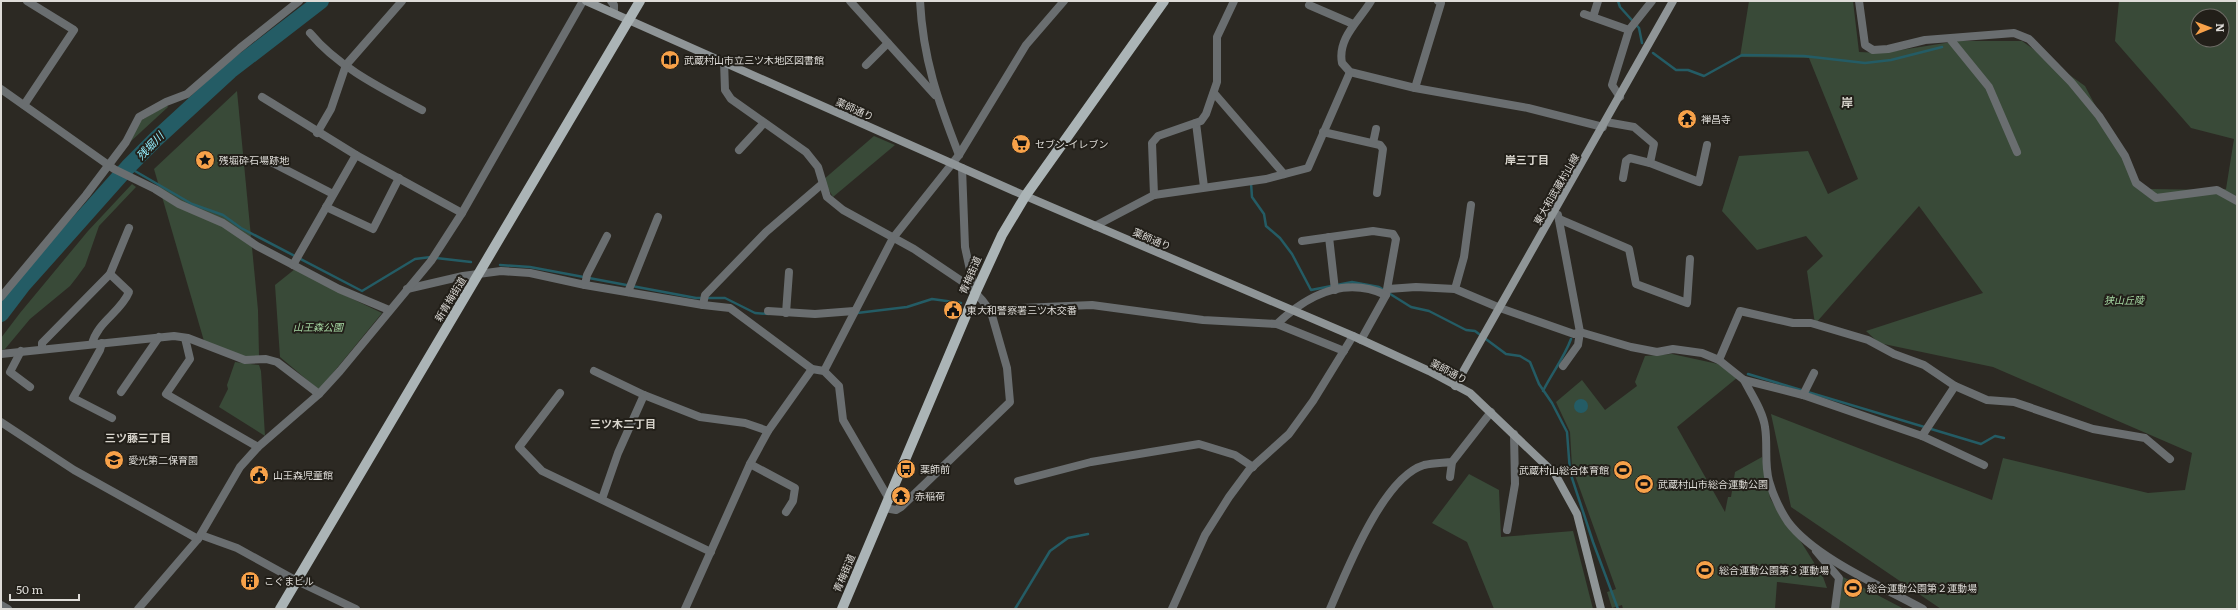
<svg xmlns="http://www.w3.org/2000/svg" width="2238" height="610" font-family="Literata,'Noto Sans JP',serif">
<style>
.green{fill:#394a38;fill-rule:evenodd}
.water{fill:#245c65}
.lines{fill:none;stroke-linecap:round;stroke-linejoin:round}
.stream{stroke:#245c65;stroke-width:2.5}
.river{stroke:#245c65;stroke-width:16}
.street{stroke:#6a6e70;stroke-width:8}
.secondary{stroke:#8f9597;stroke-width:8}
.primary{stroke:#abb4b6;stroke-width:10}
.labels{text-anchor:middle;stroke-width:4;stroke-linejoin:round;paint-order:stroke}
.poi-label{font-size:10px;fill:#dedcd8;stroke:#221f19;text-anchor:start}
.street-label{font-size:10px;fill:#dedcd8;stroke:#221f19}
.park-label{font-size:10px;font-style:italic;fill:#a7d9a4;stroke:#221f19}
.water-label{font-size:11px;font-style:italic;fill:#93efff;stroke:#221f19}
.neighbourhood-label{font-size:11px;font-weight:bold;fill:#d9d5cd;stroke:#221f19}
.quarter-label{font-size:12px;font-weight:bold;fill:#d9d5cd;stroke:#221f19}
</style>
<rect width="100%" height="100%" fill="#2c2923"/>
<g class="green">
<path d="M1749 1H1853L1859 52 1882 53 1958 41H2022L2085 86 2136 183 2149 189 2217 190 2226 189 2234 139 2191 128 2115 41 2119 1H2237V609H1941L1791 507 1771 414 1992 500 2003 458 2148 493 2185 490 2192 453 1993 367 1879 343 1866 331 1983 293 1919 206 1815 324 1807 271 1823 256 1806 236 1757 250 1722 211 1739 156 1808 151 1828 194 1858 179 1809 58 1740 57ZM2198 16H2222V40H2198Z"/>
<path d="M237 91 258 310 259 356H240L204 341 154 169Z"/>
<path d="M167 105 168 107 130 142 140 121Z"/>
<path d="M874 136 895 145 833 197 823 180Z"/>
<path d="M132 184 136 187 99 226 85 266 77 277 70 286 30 319 5 349 1 350V338L20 313 88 231Z"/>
<path d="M295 269 338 292 382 313 319 390 280 357 275 285Z"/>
<path d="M1672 354 1718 364 1738 377 1677 427 1725 512 1728 497H1731L1735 472 1762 457 1770 498 1785 524 1798 537 1823 577 1827 588 1777 582 1775 609H1623L1622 605 1612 608 1607 592 1616 589 1572 467 1570 432 1556 402 1582 380 1605 410 1637 386 1635 382 1645 356Z"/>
<path d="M235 362 259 365 261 371 265 436 219 407 228 389 227 385Z"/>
<path d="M1469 474 1499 490 1501 537 1573 531 1593 609H1494L1467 542 1432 523Z"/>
<path d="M1843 577 1904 609H1838Z"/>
</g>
<circle class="water" cx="1581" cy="406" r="7"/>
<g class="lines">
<g class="stream">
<path d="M1618 1 1620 7 1639 28 1642 43"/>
<path d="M1653 53 1676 70H1688L1704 76 1742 55 1804 56 1865 63 1891 60 1942 47"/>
<path d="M128 167 192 204 223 215 241 228 362 291 415 259 431 257"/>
<path d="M1251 183 1252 197 1264 214 1266 226 1280 238 1292 254 1311 290 1352 282 1379 287 1411 307 1429 311 1466 330 1475 331 1506 354 1520 356 1530 362 1539 384 1552 403 1567 432 1570 472 1593 542 1618 609"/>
<path d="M436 258 471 262"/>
<path d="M500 265 530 267 696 298H725L755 313 769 314"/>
<path d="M857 313 907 307 932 299 961 303"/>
<path d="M1748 374 1981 444 1995 436 2004 438"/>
<path d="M1543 391C1552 373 1564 358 1571 339"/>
<path d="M1015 609 1050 551 1068 538 1088 534"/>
</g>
<path class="river" d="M1 314 23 285 128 167 156 139 230 71 321 1"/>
<g class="street">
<path d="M611 1 614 5V13"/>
<path d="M850 1 935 95"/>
<path d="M920 1C923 59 938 101 959 155"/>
<path d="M1371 1C1360 20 1337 38 1342 63L1350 72 1415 88 1528 108 1603 127"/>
<path d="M1859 1 1865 45 1873 50 1888 49 1925 40 2014 33 2029 39 2071 82 2099 116 2125 156 2136 183 2156 198 2217 190 2237 201"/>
<path d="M1309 5 1353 24"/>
<path d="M1584 14 1629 30"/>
<path d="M1593 17 1598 1"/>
<path d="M310 33C339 68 383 89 422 110"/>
<path d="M1950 39 1989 87 2017 152"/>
<path d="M724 61 725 90 731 99 806 152 818 167 827 197 843 210 914 249 969 286 982 300 991 312 1007 368 1010 402 901 507 896 510 885 508"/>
<path d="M866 65 888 43"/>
<path d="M1415 88 1441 3 1438 1"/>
<path d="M1 89 114 169 155 189 179 204 223 223 257 246 339 289 389 310"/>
<path d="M1214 93 1284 174"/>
<path d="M262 97 356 155"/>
<path d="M1620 97 1612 85 1629 30 1652 1"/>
<path d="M24 105 74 30 27 1"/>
<path d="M1606 122 1634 127 1654 144 1650 163 1699 182 1707 145"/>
<path d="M1196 123 1204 187"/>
<path d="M1323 132 1380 145 1383 149 1377 193"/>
<path d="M317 133 331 109 346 65 402 1"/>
<path d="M1373 143 1376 129"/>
<path d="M739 150 764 123"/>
<path d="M267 160 333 194"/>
<path d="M962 168 965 247 975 293"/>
<path d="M1623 178 1626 161 1630 158 1650 163"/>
<path d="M1154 195 1152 143 1158 136 1201 121 1206 114 1217 82V37L1234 1"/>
<path d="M326 207 373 229 399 178"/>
<path d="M1558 215 1580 332 1578 345 1563 366"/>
<path d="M1559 219 1629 249 1636 284 1687 303 1690 259"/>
<path d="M1095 226 1154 195 1266 179 1308 168 1350 72"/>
<path d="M1329 237 1335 290"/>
<path d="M1302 241 1373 231 1393 234 1396 239 1386 295 1361 340"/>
<path d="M293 265 356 155 462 213"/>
<path d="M585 285 587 275 607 236"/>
<path d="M407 289 463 276 501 271 530 273 585 285 703 305 730 308 812 369 824 371 839 386 843 420 889 499"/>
<path d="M1388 289 1416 287 1455 289 1500 308 1574 334 1580 332 1631 347 1657 352 1673 349 1702 353 1719 360 1744 380 1803 395 1922 436 1984 465"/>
<path d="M1455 289 1464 257 1471 205"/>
<path d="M628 292 658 217"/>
<path d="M1 297 86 195 126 142 139 117 166 102 187 94 240 48 299 1"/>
<path d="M703 305 705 295 766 232 822 184"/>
<path d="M768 311 815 314 854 311"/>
<path d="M991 312 1021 308 1092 305 1203 320 1277 324 1344 351"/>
<path d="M786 313 789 272"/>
<path d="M1277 324C1307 295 1345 276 1386 295"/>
<path d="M185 338 190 359 166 394 258 447"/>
<path d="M102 343 100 350 73 398 112 418"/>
<path d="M92 344C97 322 121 312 129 292L110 274"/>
<path d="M42 348V343L110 274 129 228"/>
<path d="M21 351 10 372 30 387"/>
<path d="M1 354 174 336 188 338 245 360 266 359 277 362 319 394"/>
<path d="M1719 360 1740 311 1793 323H1811L1868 340 1894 354 1924 365 1955 386 1987 400 2014 402 2093 429 2145 438 2170 459"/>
<path d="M594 371 644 395"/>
<path d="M824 371 893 238 959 155 1026 45 1064 1"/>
<path d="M1744 380C1751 394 1763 411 1765 427 1768 445 1764 463 1769 481 1773 495 1780 510 1788 522 1815 558 1883 587 1923 609"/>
<path d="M121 392 159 337"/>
<path d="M560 393 519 447 542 471 711 552"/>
<path d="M1803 395 1814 373"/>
<path d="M1 422 74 470 198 539"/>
<path d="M1922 436 1955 386"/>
<path d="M750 464 795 488 793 501 786 512"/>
<path d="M1450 477 1452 462"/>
<path d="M1018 481 1091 462 1199 444 1235 455 1253 467"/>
<path d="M602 499 618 453 644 395 700 417 745 423 768 431"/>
<path d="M1507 530 1515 484 1514 434"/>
<path d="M201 535 237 548 297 581 356 609"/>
<path d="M1816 551 1839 578 1835 609"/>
<path d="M1 605 8 609"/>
<path d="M138 609 198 539 240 467 258 447 319 394 340 371 431 261 462 213 583 1"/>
<path d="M685 609 750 464 768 431 812 369"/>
<path d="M1172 609 1205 535 1229 497 1249 470 1289 434 1313 401 1353 336"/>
<path d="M1330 609C1346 572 1383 477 1424 465 1433 463 1443 463 1452 462L1491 412"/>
</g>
<g class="secondary">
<path d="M586 1 1014 191 1353 336 1429 371 1470 393 1555 474 1577 514 1601 609"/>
<path d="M1455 386 1673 1"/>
</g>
<g class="primary">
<path d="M280 609 640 1"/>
<path d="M842 609 975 294 1002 235 1026 195 1164 1"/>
</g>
</g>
<defs>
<symbol id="library-disc" viewBox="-11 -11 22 22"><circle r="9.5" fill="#f7a149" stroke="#221f19"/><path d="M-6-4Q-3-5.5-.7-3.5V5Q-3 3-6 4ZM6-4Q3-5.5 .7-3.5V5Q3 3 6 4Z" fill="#111"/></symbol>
<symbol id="temple-disc" viewBox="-11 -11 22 22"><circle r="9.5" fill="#f7a149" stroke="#221f19"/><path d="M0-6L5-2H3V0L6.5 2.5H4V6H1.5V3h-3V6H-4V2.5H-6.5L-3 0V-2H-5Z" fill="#111"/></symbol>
<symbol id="supermarket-disc" viewBox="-11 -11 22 22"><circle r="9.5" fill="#f7a149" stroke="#221f19"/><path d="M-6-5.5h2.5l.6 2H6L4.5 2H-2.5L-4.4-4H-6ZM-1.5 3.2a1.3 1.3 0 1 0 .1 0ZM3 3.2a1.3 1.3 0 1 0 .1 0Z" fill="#111"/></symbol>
<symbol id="sight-disc" viewBox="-11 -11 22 22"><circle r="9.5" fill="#f7a149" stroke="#221f19"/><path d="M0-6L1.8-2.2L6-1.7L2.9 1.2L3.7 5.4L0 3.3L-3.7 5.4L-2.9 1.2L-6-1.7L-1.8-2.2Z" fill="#111"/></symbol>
<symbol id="civic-disc" viewBox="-11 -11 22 22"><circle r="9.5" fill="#f7a149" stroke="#221f19"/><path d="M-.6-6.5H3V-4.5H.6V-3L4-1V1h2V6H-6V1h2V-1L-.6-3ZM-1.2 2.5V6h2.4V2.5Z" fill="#111"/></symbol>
<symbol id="school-disc" viewBox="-11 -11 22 22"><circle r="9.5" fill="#f7a149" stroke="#221f19"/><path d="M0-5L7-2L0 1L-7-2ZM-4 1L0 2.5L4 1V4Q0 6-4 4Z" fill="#111"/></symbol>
<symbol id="bus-disc" viewBox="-11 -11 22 22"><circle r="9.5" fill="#f7a149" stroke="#221f19"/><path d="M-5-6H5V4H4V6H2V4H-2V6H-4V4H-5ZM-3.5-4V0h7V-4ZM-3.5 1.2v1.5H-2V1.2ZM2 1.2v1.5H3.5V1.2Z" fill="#111"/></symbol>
<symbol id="stadium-disc" viewBox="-11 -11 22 22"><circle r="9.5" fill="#f7a149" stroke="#221f19"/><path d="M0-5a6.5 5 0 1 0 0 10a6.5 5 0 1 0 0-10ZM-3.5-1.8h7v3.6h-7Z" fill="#111"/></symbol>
<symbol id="building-disc" viewBox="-11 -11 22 22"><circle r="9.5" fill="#f7a149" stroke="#221f19"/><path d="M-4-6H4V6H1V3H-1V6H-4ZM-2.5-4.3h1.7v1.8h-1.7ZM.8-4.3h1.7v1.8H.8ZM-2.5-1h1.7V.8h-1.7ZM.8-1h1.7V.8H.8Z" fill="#111"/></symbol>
</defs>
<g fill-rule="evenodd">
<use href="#library-disc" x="659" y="49" width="22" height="22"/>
<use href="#temple-disc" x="1676" y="108" width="22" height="22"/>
<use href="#supermarket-disc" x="1010" y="133" width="22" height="22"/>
<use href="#sight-disc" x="194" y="149" width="22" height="22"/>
<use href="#civic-disc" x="942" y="299" width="22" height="22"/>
<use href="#school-disc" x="103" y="449" width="22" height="22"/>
<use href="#bus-disc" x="895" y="458" width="22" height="22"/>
<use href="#stadium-disc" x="1612" y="459" width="22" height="22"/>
<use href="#civic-disc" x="248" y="464" width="22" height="22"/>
<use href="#stadium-disc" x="1633" y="473" width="22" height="22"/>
<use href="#temple-disc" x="890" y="485" width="22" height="22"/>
<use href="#stadium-disc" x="1694" y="559" width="22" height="22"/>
<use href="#building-disc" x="239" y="570" width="22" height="22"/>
<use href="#stadium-disc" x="1842" y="577" width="22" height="22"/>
</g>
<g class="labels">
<g class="poi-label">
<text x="684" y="64">武蔵村山市立三ツ木地区図書館</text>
<text x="1701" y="123">禅昌寺</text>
<text x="1035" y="148">セブン-イレブン</text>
<text x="219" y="164">残堀砕石場跡地</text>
<text x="967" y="314">東大和警察署三ツ木交番</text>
<text x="128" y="464">愛光第二保育園</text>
<text x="920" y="473">薬師前</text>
<text x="1609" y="474" text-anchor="end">武蔵村山総合体育館</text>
<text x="273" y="479">山王森児童館</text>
<text x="1658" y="488">武蔵村山市総合運動公園</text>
<text x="915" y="500">赤稲荷</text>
<text x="1719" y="574">総合運動公園第３運動場</text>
<text x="264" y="585">こぐまビル</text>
<text x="1867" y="592">総合運動公園第２運動場</text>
</g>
<g class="street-label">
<text transform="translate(855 109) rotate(24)" y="4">薬師通り</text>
<text transform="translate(1556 189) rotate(-60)" y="4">東大和武蔵村山線</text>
<text transform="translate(1152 239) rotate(23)" y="4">薬師通り</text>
<text transform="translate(970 275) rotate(-67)" y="4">青梅街道</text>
<text transform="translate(450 299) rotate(-59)" y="4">新青梅街道</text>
<text transform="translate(1449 371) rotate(28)" y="4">薬師通り</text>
<text transform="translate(844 573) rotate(-67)" y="4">青梅街道</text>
</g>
<g class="park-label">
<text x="2124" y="304">狭山丘陵</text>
<text x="318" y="331">山王森公園</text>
</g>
<g class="water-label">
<text transform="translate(150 146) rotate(-46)" y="4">残堀川</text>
</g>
<g class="neighbourhood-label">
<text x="1527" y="164">岸三丁目</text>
<text x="623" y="428">三ツ木二丁目</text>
<text x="138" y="442">三ツ藤三丁目</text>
</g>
<g class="quarter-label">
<text x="1847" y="107">岸</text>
</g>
</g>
<rect width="2238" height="610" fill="none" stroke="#dedcd8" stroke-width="4"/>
<g transform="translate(2210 28) rotate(89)"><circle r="19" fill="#221f19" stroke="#6d6b65"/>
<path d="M0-3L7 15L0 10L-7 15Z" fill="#f7a149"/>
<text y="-6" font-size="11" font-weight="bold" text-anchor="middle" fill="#dedcd8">N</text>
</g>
<path d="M10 594v6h69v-6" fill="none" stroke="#dedcd8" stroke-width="2"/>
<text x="16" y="594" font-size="12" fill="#dedcd8" stroke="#221f19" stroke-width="3" paint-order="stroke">50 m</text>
</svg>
